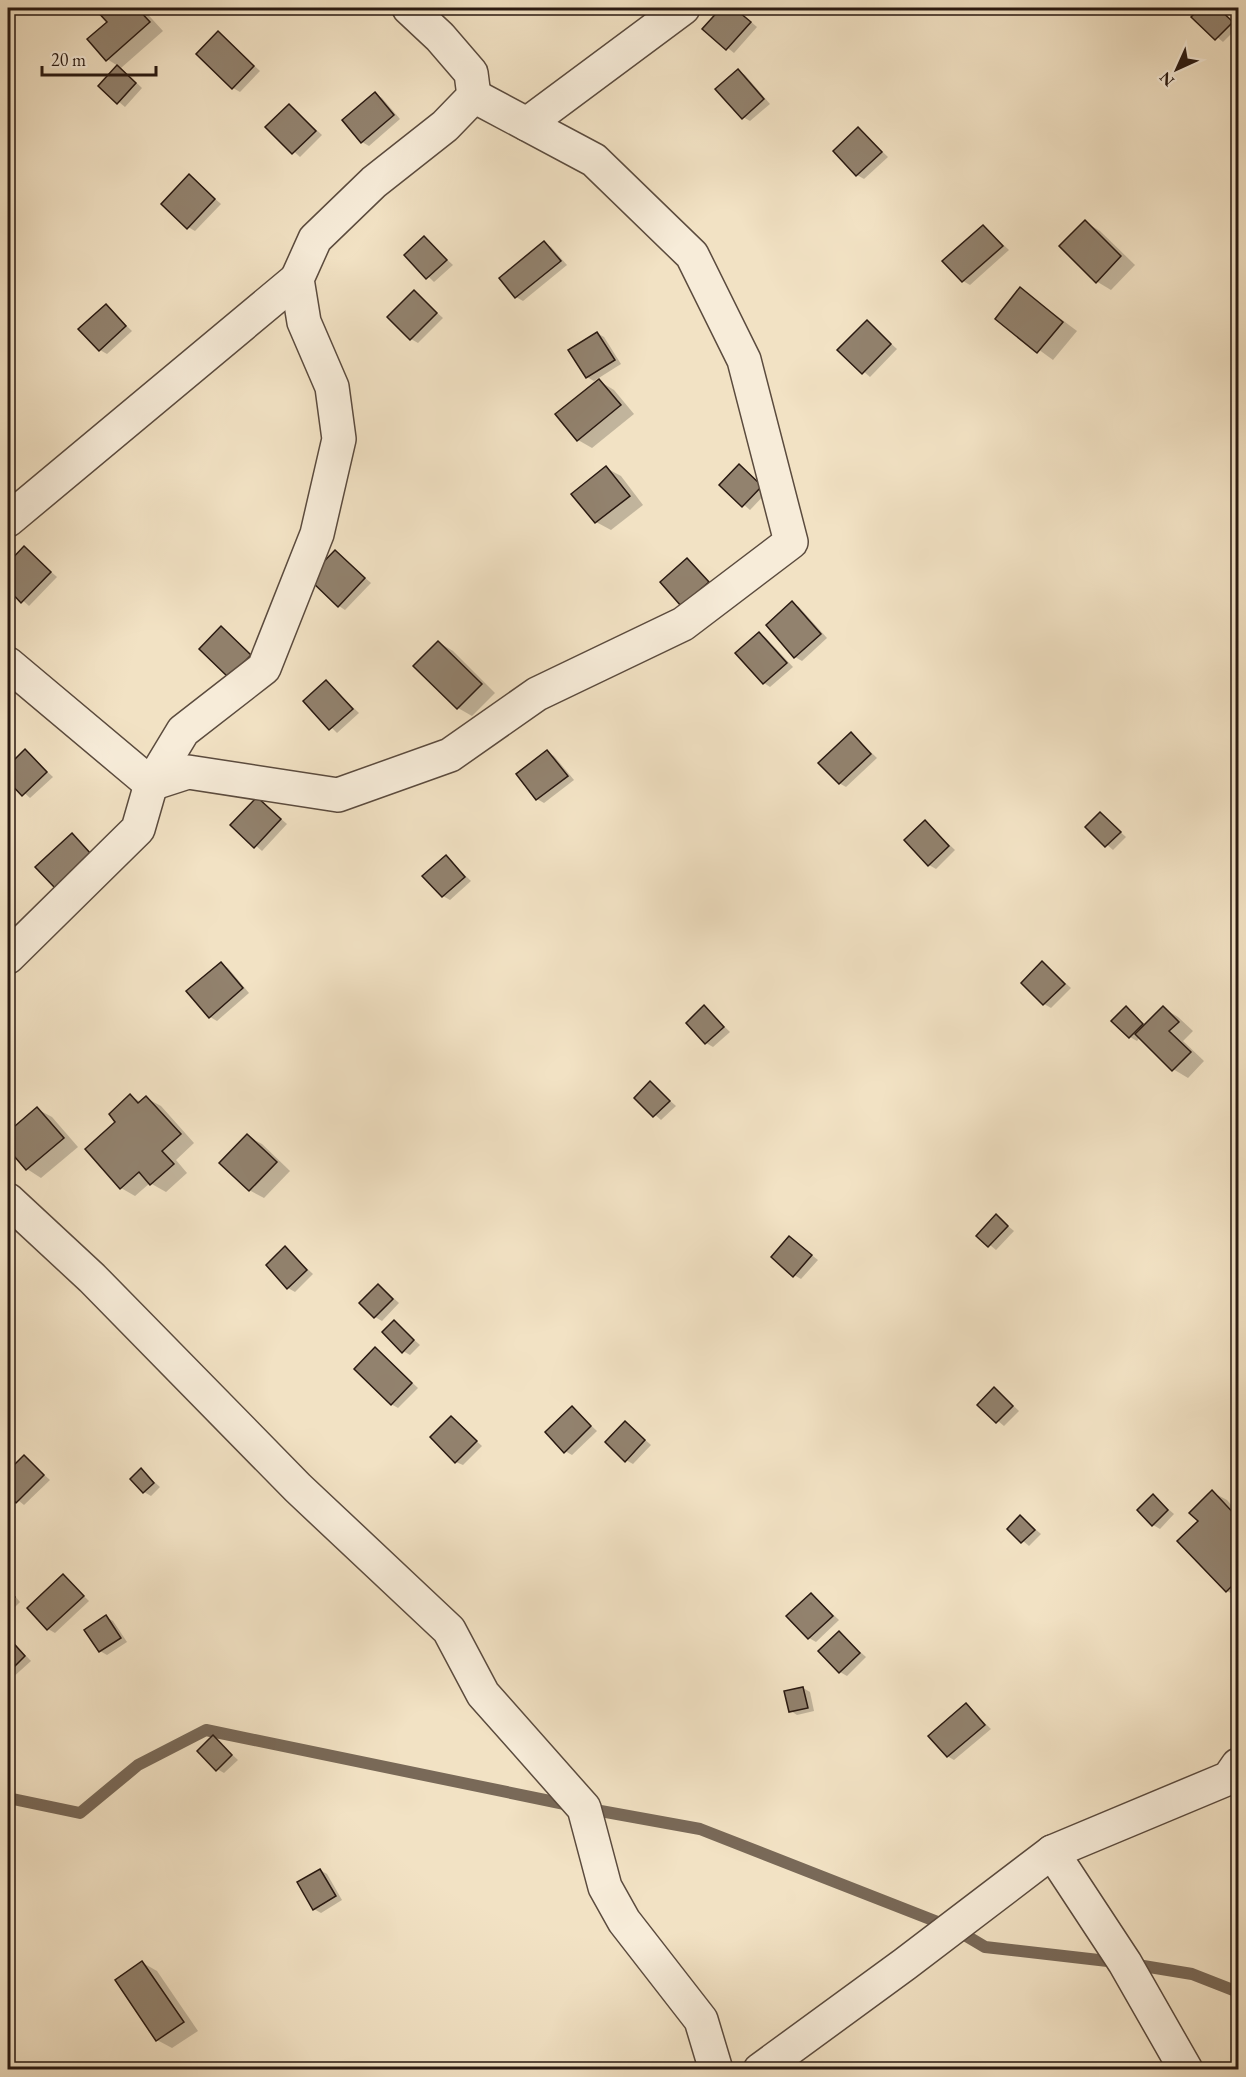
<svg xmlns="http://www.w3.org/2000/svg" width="1246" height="2077" font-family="'EB Garamond',serif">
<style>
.shadow{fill:#0003}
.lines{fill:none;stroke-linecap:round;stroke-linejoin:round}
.stream{stroke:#796958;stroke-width:12}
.building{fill:#92826e;stroke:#291911;stroke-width:1.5}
.minor-casing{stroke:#5b4b3e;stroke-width:36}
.minor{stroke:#f7ecd9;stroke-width:33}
</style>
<rect width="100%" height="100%" fill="#f2e2c4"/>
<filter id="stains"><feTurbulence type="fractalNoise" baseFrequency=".00333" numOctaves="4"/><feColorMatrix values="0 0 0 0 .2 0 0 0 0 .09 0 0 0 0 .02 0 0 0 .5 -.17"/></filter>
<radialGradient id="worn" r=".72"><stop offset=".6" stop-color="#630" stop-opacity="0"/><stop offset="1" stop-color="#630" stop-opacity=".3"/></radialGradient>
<g class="shadow">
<path d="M96 8H142L163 31 121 68 142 88 125 107 100 86 118 66 107 59 109 22Z"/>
<path d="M723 8H735L757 27 734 53 704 29Z"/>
<path d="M1202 8H1219L1238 27 1223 42 1193 17Z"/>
<path d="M218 33 260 71 240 92 233 88Z"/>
<path d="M738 71 745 75 770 104 750 121 743 117Z"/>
<path d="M375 94 382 98 400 119 369 146 362 142 344 120Z"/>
<path d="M289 105 322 135 300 157 267 127Z"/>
<path d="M859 129 888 157 864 179 857 175Z"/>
<path d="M189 176 221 204 195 231 188 227Z"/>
<path d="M1085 222 1100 231 1135 265 1111 290 1096 281Z"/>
<path d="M983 226 1009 250 970 285 963 281Z"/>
<path d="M424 238 453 265 434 282 406 255Z"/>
<path d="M544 243 551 247 567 265 523 301 516 297Z"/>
<path d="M1021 289 1077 331 1053 360 997 319Z"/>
<path d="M414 292 443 318 418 343 411 339Z"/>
<path d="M106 306 132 331 107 354 100 350Z"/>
<path d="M867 322 897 349 870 377 839 350Z"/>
<path d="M597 333 604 337 621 364 594 381 587 377Z"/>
<path d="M599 381 614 390 634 414 592 448 578 440Z"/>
<path d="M739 466 768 491 750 510 721 485Z"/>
<path d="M606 468 621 476 643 505 611 530 596 522 573 494Z"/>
<path d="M24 548 57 577 29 606 8 587V566Z"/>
<path d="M336 552 371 583 345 610 339 606Z"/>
<path d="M687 559 714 587 689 609Z"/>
<path d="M793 603 799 607 827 638 802 661 795 657Z"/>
<path d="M221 628 257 660 236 681Z"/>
<path d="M760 634 766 638 793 667 770 687 764 683Z"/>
<path d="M438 642 453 651 495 693 472 716 458 708Z"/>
<path d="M326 682 359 713 337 733 305 701Z"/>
<path d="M852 734 877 758 846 787 839 783Z"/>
<path d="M25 751 53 777 30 798 8 778V768Z"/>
<path d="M547 752 554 756 574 780 544 803 537 799Z"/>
<path d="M257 798 287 824 262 851 232 825Z"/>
<path d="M1100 814 1126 837 1113 850 1087 827Z"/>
<path d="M925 822 955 850 936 869 929 865Z"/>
<path d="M72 835 97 859 63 891Z"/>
<path d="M446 857 471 881 450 900 443 896Z"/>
<path d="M1043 963 1071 988 1051 1008 1044 1004Z"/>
<path d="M221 964 228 968 249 993 217 1021 210 1017Z"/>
<path d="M704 1007 730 1032 713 1047 706 1043Z"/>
<path d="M1126 1008 1146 1026 1163 1008 1178 1017 1193 1031 1183 1041 1204 1061 1188 1078 1173 1069 1140 1037 1137 1041 1130 1037Z"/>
<path d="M650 1083 676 1106 661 1120 636 1098Z"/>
<path d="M131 1096 141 1102 146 1098 161 1106 194 1143 176 1160 187 1173 166 1192 150 1183 135 1196 121 1188 117 1122Z"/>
<path d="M37 1109 52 1117 78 1147 41 1178 27 1169 8 1147V1134Z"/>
<path d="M247 1136 262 1144 290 1171 264 1198 249 1190Z"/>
<path d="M996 1216 1014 1231 996 1250 978 1235Z"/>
<path d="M790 1238 818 1260 801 1279 794 1275Z"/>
<path d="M285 1248 313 1274 295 1292 288 1288Z"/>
<path d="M379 1285 399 1303 382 1321 375 1317Z"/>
<path d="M394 1322 420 1345 410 1355 403 1351Z"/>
<path d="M376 1349 418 1388 398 1408 391 1404Z"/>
<path d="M995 1389 1019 1411 1004 1426 979 1405Z"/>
<path d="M572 1408 597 1431 572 1455 565 1451Z"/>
<path d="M451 1418 482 1446 463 1465 456 1462Z"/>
<path d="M626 1423 651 1445 633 1464 626 1460Z"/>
<path d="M24 1457 50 1480 24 1505 8 1492V1473Z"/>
<path d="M141 1470 160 1487 151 1496 144 1492Z"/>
<path d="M1212 1492 1227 1500 1238 1513V1597L1227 1591 1200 1521Z"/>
<path d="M1153 1496 1174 1514 1160 1529 1153 1525Z"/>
<path d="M1021 1517 1041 1534 1029 1546 1009 1529Z"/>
<path d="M63 1576 89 1601 55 1633 48 1629Z"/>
<path d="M8 1588 20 1602 8 1614Z"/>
<path d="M812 1595 839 1620 816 1642 809 1638Z"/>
<path d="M106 1617 113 1621 127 1642 107 1655 100 1651Z"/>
<path d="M839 1633 866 1657 847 1676 840 1672Z"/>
<path d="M8 1637 31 1661 11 1679 8 1677Z"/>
<path d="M803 1688 810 1692 814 1711 797 1715 791 1711Z"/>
<path d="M966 1705 991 1729 954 1760 947 1756Z"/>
<path d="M213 1737 238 1760 224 1773 217 1769Z"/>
<path d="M320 1870 327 1874 342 1900 321 1913 314 1909Z"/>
<path d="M143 1963 157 1971 198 2031 172 2048 157 2040Z"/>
</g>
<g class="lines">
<path class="stream" d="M8 1798 80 1813 138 1765 206 1730 584 1808 700 1829 953 1928 985 1947 1125 1963 1192 1974 1238 1992"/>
</g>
<g class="building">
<path d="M94 8H137L150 22 106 61 87 39 107 22Z"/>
<path d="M721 8H734L751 22 726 50 702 29Z"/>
<path d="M1200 8H1218L1233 22 1215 40 1191 17Z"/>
<path d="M218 31 254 66 232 89 196 54Z"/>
<path d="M117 65 136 83 117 104 98 86Z"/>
<path d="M738 69 764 99 742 119 715 89Z"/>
<path d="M375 92 394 115 361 143 342 120Z"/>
<path d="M289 104 316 131 292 154 265 127Z"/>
<path d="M858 127 882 152 856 176 833 151Z"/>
<path d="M189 174 215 199 187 229 161 204Z"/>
<path d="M1085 220 1121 256 1096 283 1059 246Z"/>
<path d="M983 225 1003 246 962 282 942 261Z"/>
<path d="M424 236 447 260 426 279 404 255Z"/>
<path d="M544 241 561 261 515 298 499 278Z"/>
<path d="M1020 287 1063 322 1037 353 995 319Z"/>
<path d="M414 290 437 313 410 340 387 317Z"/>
<path d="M106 304 126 326 99 351 78 329Z"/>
<path d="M867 320 891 344 862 374 837 350Z"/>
<path d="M597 332 615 360 586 378 568 350Z"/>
<path d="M599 379 621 405 577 441 555 414Z"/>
<path d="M739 464 762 486 742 507 719 485Z"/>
<path d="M606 466 630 496 595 523 571 494Z"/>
<path d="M24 546 51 572 21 603 8 589V563Z"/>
<path d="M335 550 365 578 338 607 308 578Z"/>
<path d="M687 558 709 582 681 606 660 582Z"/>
<path d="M792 601 821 634 794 658 766 625Z"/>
<path d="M221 626 251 655 229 678 199 649Z"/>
<path d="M759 632 787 663 763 684 735 653Z"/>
<path d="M438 641 482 684 457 709 413 666Z"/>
<path d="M326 680 353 709 329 730 303 701Z"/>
<path d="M851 732 871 754 839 784 818 763Z"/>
<path d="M25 749 47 772 22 796 8 781V766Z"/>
<path d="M547 750 568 776 536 800 516 774Z"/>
<path d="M257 797 281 819 254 848 230 825Z"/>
<path d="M1100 812 1121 832 1105 847 1085 827Z"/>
<path d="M925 820 949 846 928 866 904 840Z"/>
<path d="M72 833 91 854 55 888 35 867Z"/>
<path d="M446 855 465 877 442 897 422 876Z"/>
<path d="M1042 961 1065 984 1043 1005 1021 983Z"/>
<path d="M221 962 243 988 209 1018 186 991Z"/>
<path d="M704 1005 724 1027 705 1044 686 1023Z"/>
<path d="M1126 1006 1143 1024 1129 1038 1111 1021Z"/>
<path d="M1163 1006 1179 1022 1169 1031 1191 1052 1172 1071 1135 1034Z"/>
<path d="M650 1081 670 1101 653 1117 634 1098Z"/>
<path d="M130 1094 138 1103 146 1096 181 1134 162 1151 174 1164 150 1185 139 1172 120 1189 85 1149 115 1122 109 1114Z"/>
<path d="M37 1107 64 1138 26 1170 8 1149V1132Z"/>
<path d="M247 1134 277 1162 249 1191 219 1163Z"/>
<path d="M996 1214 1008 1226 988 1247 976 1236Z"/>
<path d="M789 1236 812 1255 793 1277 771 1257Z"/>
<path d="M285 1246 307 1270 287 1289 266 1265Z"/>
<path d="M378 1284 393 1299 374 1318 359 1303Z"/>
<path d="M394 1320 414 1340 402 1353 382 1332Z"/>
<path d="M375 1347 412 1383 391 1405 354 1369Z"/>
<path d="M994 1387 1013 1406 996 1423 977 1405Z"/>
<path d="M572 1406 591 1426 564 1453 545 1432Z"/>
<path d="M451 1416 477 1441 455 1463 430 1437Z"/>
<path d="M625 1421 645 1440 625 1462 605 1442Z"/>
<path d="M24 1455 44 1475 16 1503 8 1494V1471Z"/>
<path d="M141 1468 154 1483 143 1493 130 1479Z"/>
<path d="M1212 1490 1238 1518V1580L1226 1592 1177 1541 1198 1521 1189 1513Z"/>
<path d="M1153 1494 1168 1510 1152 1526 1137 1510Z"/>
<path d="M1020 1515 1035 1530 1021 1543 1007 1529Z"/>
<path d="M63 1574 84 1596 47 1630 27 1608Z"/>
<path d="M8 1590 15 1597 8 1604Z"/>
<path d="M811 1593 833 1616 808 1639 786 1616Z"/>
<path d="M106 1615 121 1638 99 1652 84 1630Z"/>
<path d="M839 1631 860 1653 839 1673 818 1651Z"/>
<path d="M8 1637 25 1656 8 1673Z"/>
<path d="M803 1687 808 1708 789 1712 784 1691Z"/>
<path d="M966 1703 985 1725 947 1757 928 1736Z"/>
<path d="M213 1735 232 1755 216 1771 197 1751Z"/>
<path d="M320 1869 336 1896 313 1910 297 1882Z"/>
<path d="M142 1961 184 2022 156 2041 115 1980Z"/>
</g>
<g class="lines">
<defs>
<g id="minor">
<path d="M527 124 683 8"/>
<path d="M8 520 297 279"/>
<path d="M8 664 151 784 188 772 338 795 450 755 537 694 683 624 791 542 744 360 692 255 594 160 474 96"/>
<path d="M8 957 138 829 151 784 183 731 264 668 317 534 339 439 332 387 304 322 297 279 315 239 374 182 445 126 474 96 471 73 440 37 409 8"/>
<path d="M8 1200 92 1278 298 1488 449 1630 483 1694 584 1808 605 1887 624 1921 701 2020 716 2070"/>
<path d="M1052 1852 1125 1963 1186 2070"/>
<path d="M760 2070 905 1964 1052 1852 1229 1778 1238 1765"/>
</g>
</defs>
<use href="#minor" class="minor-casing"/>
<use href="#minor" class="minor"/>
</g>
<rect width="1246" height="2077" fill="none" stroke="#f2e2c4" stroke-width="30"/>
<rect x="9" y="9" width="1228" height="2059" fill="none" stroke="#291911" stroke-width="3"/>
<rect x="15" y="15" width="1216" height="2047" fill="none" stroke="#291911" stroke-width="1.5"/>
<g transform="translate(1177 69) rotate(225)" stroke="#f7ecd9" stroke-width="4.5" paint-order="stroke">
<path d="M0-4.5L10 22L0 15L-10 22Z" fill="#291911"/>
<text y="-9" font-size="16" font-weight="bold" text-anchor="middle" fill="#291911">N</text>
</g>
<path d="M42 66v9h114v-9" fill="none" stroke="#291911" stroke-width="3"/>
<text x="51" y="66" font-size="18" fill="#291911" stroke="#f7ecd9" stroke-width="4.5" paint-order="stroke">20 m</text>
<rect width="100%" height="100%" filter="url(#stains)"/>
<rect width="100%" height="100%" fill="url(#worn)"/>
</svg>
